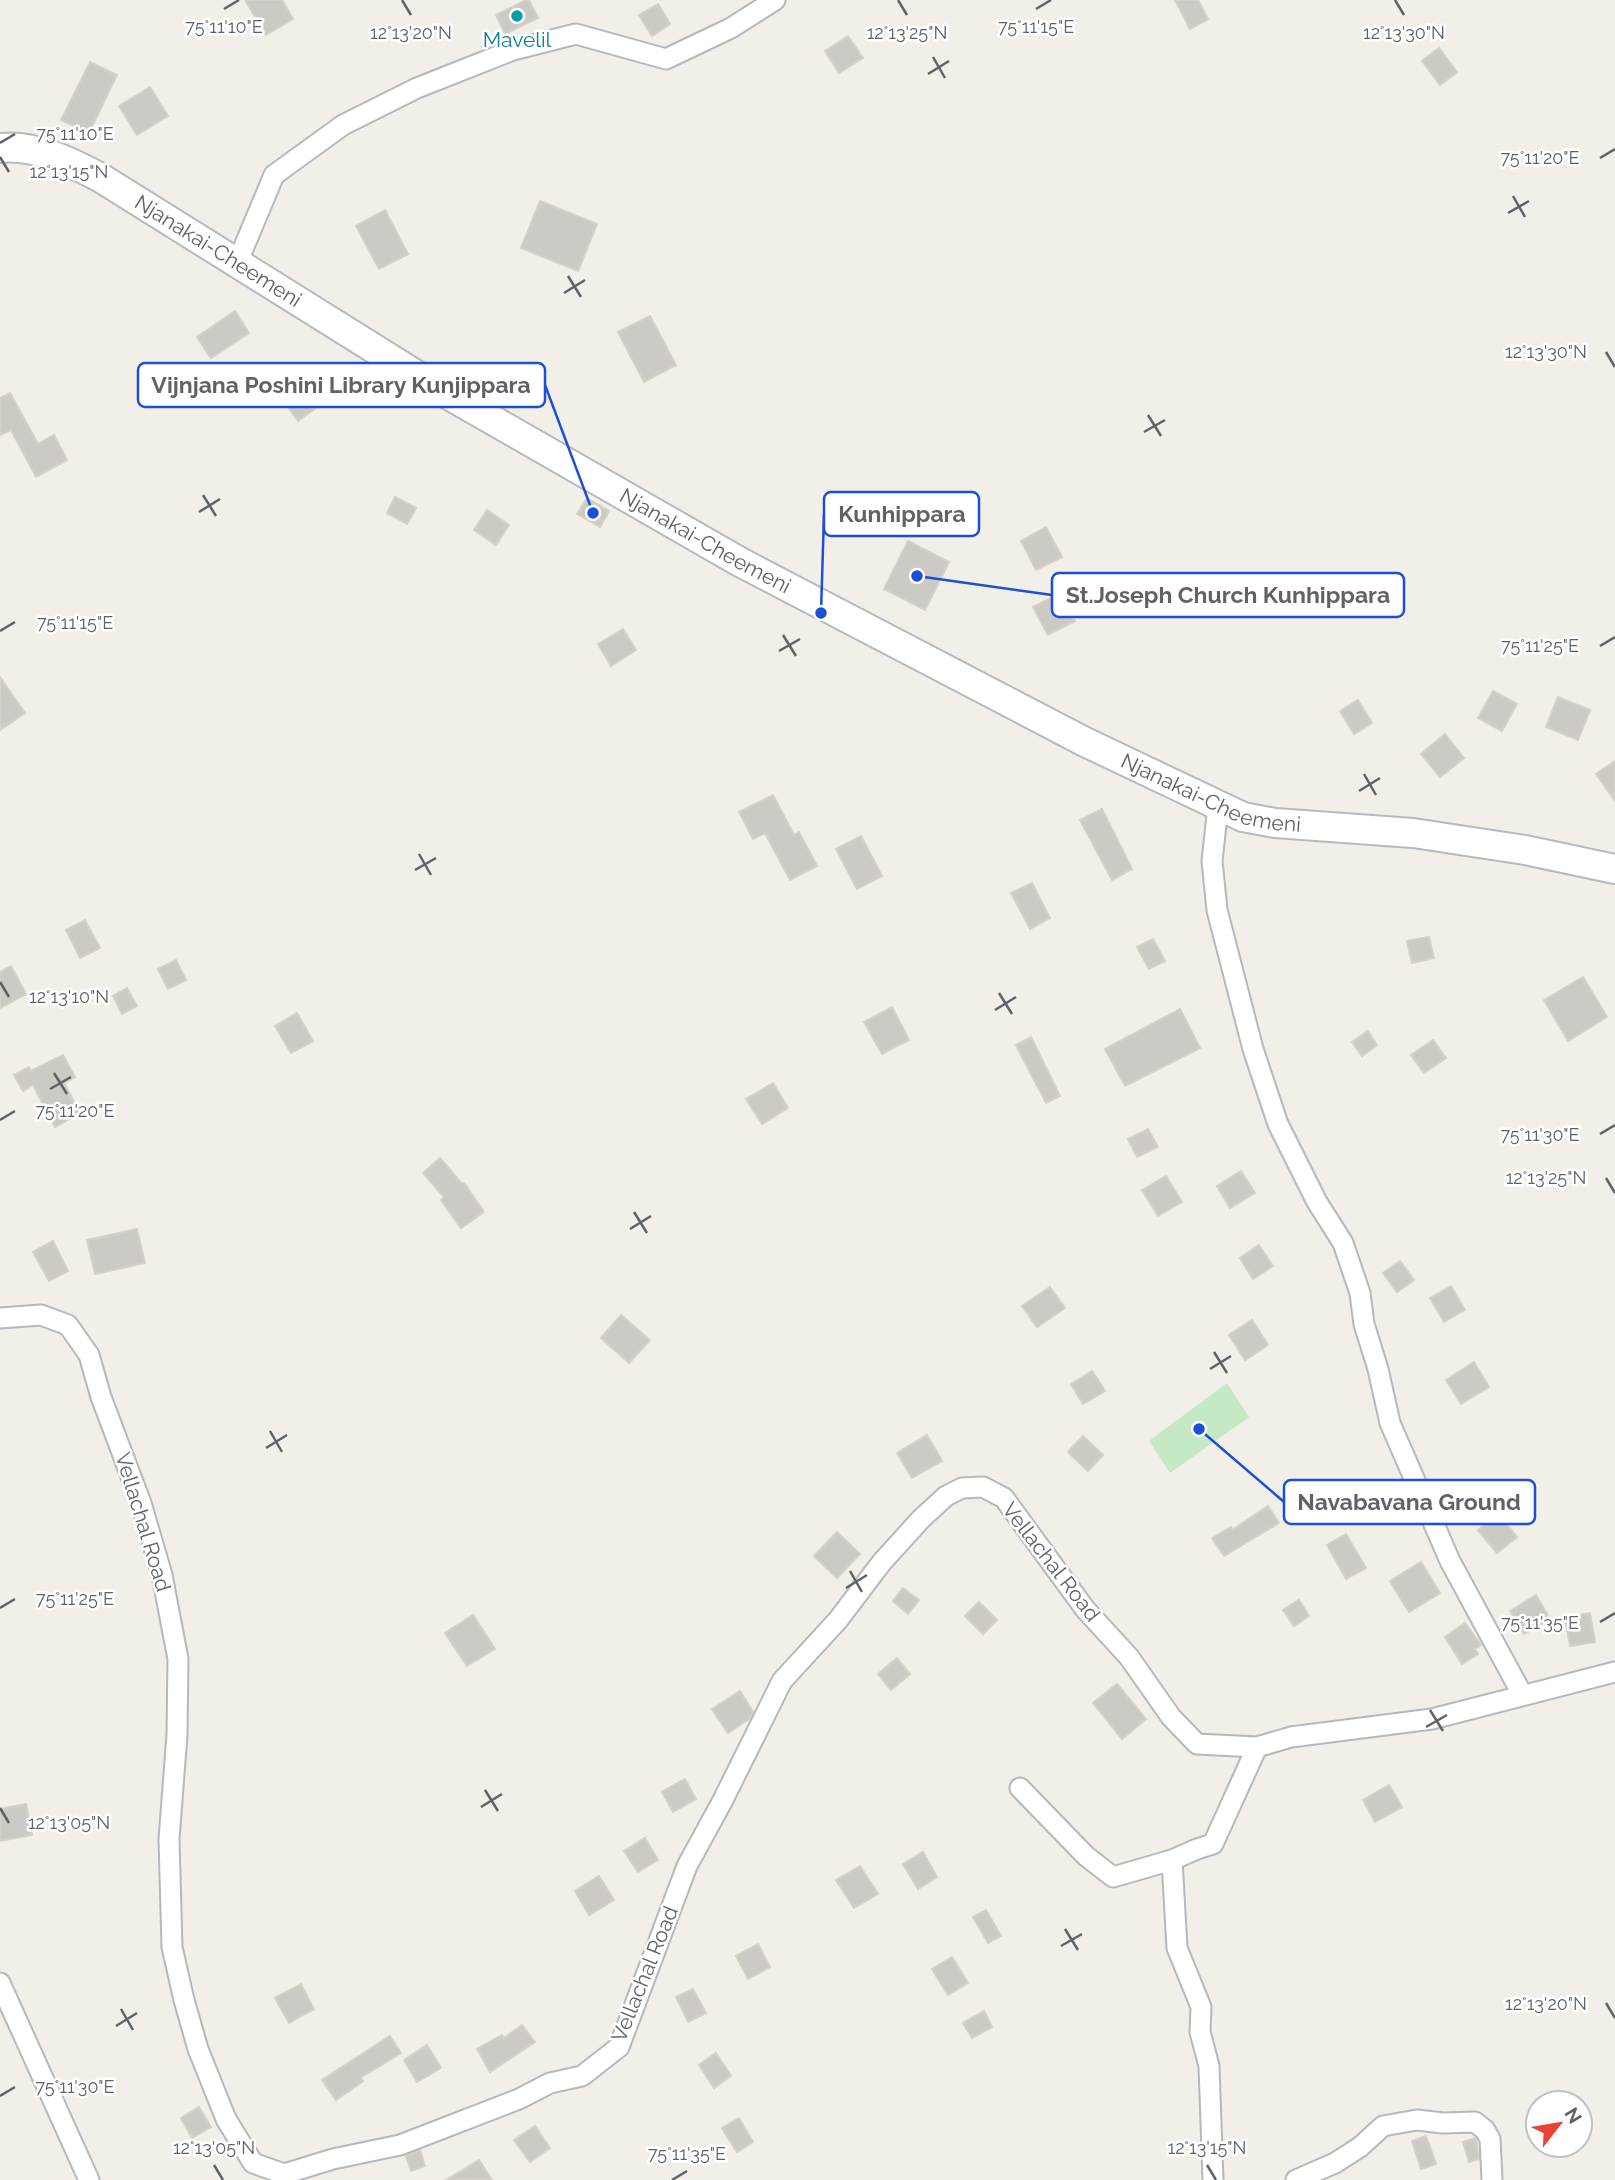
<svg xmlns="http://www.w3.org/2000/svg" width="1615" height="2180" font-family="Raleway,sans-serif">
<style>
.pitch{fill:#c5e8c5}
.building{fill:#cccac5;stroke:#d6d1c6;stroke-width:2}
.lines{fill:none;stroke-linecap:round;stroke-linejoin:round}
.minor-casing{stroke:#b5b8bc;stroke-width:23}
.secondary-casing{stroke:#b6babf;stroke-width:32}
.minor{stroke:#fff;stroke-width:19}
.secondary{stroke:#fff;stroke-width:28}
.ticks{fill:none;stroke:#5f6368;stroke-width:2.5}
.culture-dot{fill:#0f9aa8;stroke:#fff;stroke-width:2.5}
.labels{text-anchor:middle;stroke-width:5;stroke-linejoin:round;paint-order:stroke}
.culture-label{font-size:21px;fill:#0d838f;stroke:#fff}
.street-label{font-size:21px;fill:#5f6368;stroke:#fff}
.ticks-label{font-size:18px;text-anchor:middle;fill:#5f6368;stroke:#fff;stroke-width:5;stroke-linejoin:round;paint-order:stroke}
.leader{fill:none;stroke:#1d4ed8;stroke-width:2.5}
.callout-dot{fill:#1d4ed8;stroke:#fff;stroke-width:2.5}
.callout{fill:#fff;stroke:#1d4ed8;stroke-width:2.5}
.callout-label{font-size:23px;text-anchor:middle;font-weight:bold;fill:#5f6368}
</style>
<rect width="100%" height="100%" fill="#f1efe8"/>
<path class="pitch" d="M1227 1383 1249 1417 1170 1473 1149 1441Z"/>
<g class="building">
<path d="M245 0H282L293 19 266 35Z"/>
<path d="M526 0H529L538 18 505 34 496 15Z"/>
<path d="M1175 0H1198L1208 19 1190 29Z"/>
<path d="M658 4 670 24 652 36 639 15Z"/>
<path d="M848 36 863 58 839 73 825 51Z"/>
<path d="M1439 48 1457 72 1440 85 1422 61Z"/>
<path d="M90 62 117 75 89 133 61 120Z"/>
<path d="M150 87 168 116 137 135 119 106Z"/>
<path d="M540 201 597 224 578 271 521 248Z"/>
<path d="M385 210 408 254 379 269 356 226Z"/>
<path d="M235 311 249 333 211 358 197 337Z"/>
<path d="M650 316 676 365 644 382 618 332Z"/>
<path d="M305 380 321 404 298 421 281 397Z"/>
<path d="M10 393 38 444 54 435 67 460 36 477 11 430 0 435V398Z"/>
<path d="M395 497 416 508 407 524 387 513Z"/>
<path d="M587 498 609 511 600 527 577 514Z"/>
<path d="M487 510 509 525 496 545 474 530Z"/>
<path d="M1046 527 1062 557 1036 570 1021 541Z"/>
<path d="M908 541 949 562 925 610 884 589Z"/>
<path d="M1060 593 1075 621 1048 635 1033 607Z"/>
<path d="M623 629 636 650 611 666 598 644Z"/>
<path d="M0 677 25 713 0 730Z"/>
<path d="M1493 691 1517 704 1502 731 1478 718Z"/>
<path d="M1558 697 1590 710 1578 740 1546 727Z"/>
<path d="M1358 700 1372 723 1354 734 1340 711Z"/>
<path d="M1445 734 1464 758 1440 777 1421 754Z"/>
<path d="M1615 761V801L1596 774Z"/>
<path d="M773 795 794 835 799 832 817 866 790 880 765 833 753 839 739 812Z"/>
<path d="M1102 809 1132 869 1112 880 1080 820Z"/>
<path d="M861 836 882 876 857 889 836 849Z"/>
<path d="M1032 883 1050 918 1030 929 1011 893Z"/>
<path d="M85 920 100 948 80 958 66 930Z"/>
<path d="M1429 937 1434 958 1412 963 1407 941Z"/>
<path d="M1153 939 1165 961 1149 969 1137 947Z"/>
<path d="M176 960 186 980 168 989 158 969Z"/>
<path d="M11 966 26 994 0 1008V972Z"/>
<path d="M1583 977 1607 1017 1568 1041 1544 1000Z"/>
<path d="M127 988 137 1006 122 1014 113 996Z"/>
<path d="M892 1007 909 1040 882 1054 864 1022Z"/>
<path d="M1180 1009 1200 1048 1125 1086 1105 1049Z"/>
<path d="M297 1013 313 1041 291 1053 275 1026Z"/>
<path d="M1368 1031 1377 1045 1362 1056 1352 1042Z"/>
<path d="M1031 1037 1060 1096 1046 1103 1016 1045Z"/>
<path d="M1433 1040 1446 1058 1424 1073 1411 1055Z"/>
<path d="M63 1055 75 1077 64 1083 80 1113 55 1127 33 1085 23 1091 14 1075 29 1067 31 1071Z"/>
<path d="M773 1083 788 1108 762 1124 746 1099Z"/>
<path d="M1148 1129 1158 1147 1137 1157 1128 1139Z"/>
<path d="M440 1158 462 1184 464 1183 484 1212 461 1228 441 1200 444 1197 423 1173Z"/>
<path d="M1241 1171 1255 1193 1230 1208 1217 1186Z"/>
<path d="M1166 1176 1182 1202 1158 1216 1142 1190Z"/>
<path d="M137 1229 145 1263 95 1274 87 1240Z"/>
<path d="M53 1241 68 1271 49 1281 33 1252Z"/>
<path d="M1259 1245 1273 1266 1253 1279 1240 1258Z"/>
<path d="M1400 1261 1414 1280 1397 1292 1383 1273Z"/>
<path d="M1451 1286 1465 1310 1444 1322 1430 1298Z"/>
<path d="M1050 1287 1065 1308 1037 1327 1022 1306Z"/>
<path d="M621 1315 650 1340 629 1363 601 1338Z"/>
<path d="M1252 1320 1268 1345 1245 1360 1229 1335Z"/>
<path d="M1474 1362 1489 1387 1461 1404 1446 1380Z"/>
<path d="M1092 1371 1105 1391 1083 1404 1071 1384Z"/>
<path d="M927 1435 942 1461 912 1478 897 1453Z"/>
<path d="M1083 1436 1103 1455 1088 1471 1068 1452Z"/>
<path d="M1268 1506 1279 1523 1224 1556 1212 1538 1231 1527 1232 1530Z"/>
<path d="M1498 1513 1517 1537 1497 1553 1478 1530Z"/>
<path d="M837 1532 860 1554 837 1578 814 1556Z"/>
<path d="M1346 1534 1366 1568 1346 1579 1327 1545Z"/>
<path d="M1421 1562 1440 1593 1409 1612 1390 1581Z"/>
<path d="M903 1588 919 1600 908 1614 893 1601Z"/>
<path d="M1536 1595 1550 1619 1524 1634 1510 1611Z"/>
<path d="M1299 1600 1309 1616 1294 1626 1283 1610Z"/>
<path d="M979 1602 997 1620 983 1634 965 1616Z"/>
<path d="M1590 1613 1595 1642 1570 1646 1565 1618Z"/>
<path d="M473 1615 495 1649 467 1666 445 1633Z"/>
<path d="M1465 1623 1481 1645 1475 1649 1478 1654 1462 1664 1445 1637Z"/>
<path d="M897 1658 910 1674 891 1690 878 1674Z"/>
<path d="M1117 1684 1146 1719 1122 1739 1093 1703Z"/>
<path d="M740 1691 753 1712 749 1719 728 1733 712 1709Z"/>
<path d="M685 1779 696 1799 673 1812 662 1792Z"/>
<path d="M1389 1785 1402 1807 1375 1822 1363 1800Z"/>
<path d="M26 1804 32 1835 0 1841V1809Z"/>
<path d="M645 1838 658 1860 638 1872 624 1851Z"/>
<path d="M923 1852 937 1877 918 1889 903 1864Z"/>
<path d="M860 1866 878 1894 854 1908 836 1880Z"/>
<path d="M599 1876 614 1900 589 1915 575 1891Z"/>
<path d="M986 1910 1001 1936 988 1943 973 1917Z"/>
<path d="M758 1944 770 1967 748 1979 736 1956Z"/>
<path d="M952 1957 968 1983 948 1995 932 1969Z"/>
<path d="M301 1984 314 2009 289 2023 275 1998Z"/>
<path d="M693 1989 706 2013 688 2022 676 1997Z"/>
<path d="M984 2011 992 2027 972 2038 963 2023Z"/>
<path d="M522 2025 535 2042 490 2072 477 2049 502 2035 504 2038Z"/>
<path d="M390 2036 401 2053 360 2078 363 2081 336 2100 322 2080Z"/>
<path d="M427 2045 441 2068 417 2082 404 2060Z"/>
<path d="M716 2053 731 2076 714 2088 699 2065Z"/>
<path d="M199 2107 211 2127 192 2138 181 2118Z"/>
<path d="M739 2118 753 2142 737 2152 722 2128Z"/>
<path d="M535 2126 550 2148 530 2162 514 2140Z"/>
<path d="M1426 2136 1436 2164 1421 2169 1412 2141Z"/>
<path d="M1476 2138 1479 2159 1469 2162 1463 2142Z"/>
<path d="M420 2150 425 2166 411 2171 406 2156Z"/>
<path d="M479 2160 492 2180H446Z"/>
</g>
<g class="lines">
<defs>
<g id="minor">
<path d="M238 261 274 175 343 125 417 88 513 50 576 34 666 59 731 28 775 0"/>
<path d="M1218 806 1212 861 1217 910 1253 1049 1278 1124 1317 1202 1343 1243 1360 1293 1364 1324 1378 1369 1390 1423 1450 1561 1522 1694"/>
<path d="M0 1318 41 1315 68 1325 89 1355 101 1397 141 1503 162 1575 178 1659 177 1735 169 1839 172 1947 184 2000 198 2049 226 2119 253 2163 284 2174 333 2159 400 2145 519 2099 550 2083 582 2076 619 2047 687 1866 723 1800 782 1681 838 1620 882 1562 921 1519 946 1496 962 1488 983 1487 1004 1498 1085 1609 1129 1657 1171 1717 1197 1744 1257 1747 1291 1737 1432 1719 1615 1672"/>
<path d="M1020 1788 1086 1856 1113 1877 1172 1860"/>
<path d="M0 1983 89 2180"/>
<path d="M1213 2180 1209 2066 1200 2032 1201 2007 1177 1948 1172 1860 1197 1849 1213 1844 1257 1747"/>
<path d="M1296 2180 1335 2163 1360 2147 1383 2126 1417 2120 1443 2123 1475 2122 1485 2130 1490 2139 1492 2180"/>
</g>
<g id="secondary">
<path id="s1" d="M0 148C35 144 71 162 101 178L442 391 740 562 1085 742 1243 817 1275 823 1413 833 1525 850 1615 869"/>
</g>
</defs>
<use href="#minor" class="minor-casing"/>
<use href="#secondary" class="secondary-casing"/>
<use href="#minor" class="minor"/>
<use href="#secondary" class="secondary"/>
</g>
<path class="ticks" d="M402 0 411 15M898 0 907 15M1395 0 1404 15M224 9 239 0M1036 9 1051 0M933 57 945 78M928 74 949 61M0 143 15 134M0 157 9 172M1600 158 1615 149M1513 196 1525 217M1508 213 1529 201M568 276 581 297M564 293 585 280M1606 352 1615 367M1148 415 1161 436M1144 432 1165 420M203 495 216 516M199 512 220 499M0 631 15 622M783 635 796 656M1600 646 1615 637M779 651 800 639M1364 774 1376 795M1359 791 1380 778M419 854 431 875M415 870 436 858M0 982 9 997M999 993 1012 1014M995 1010 1016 997M54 1073 67 1094M50 1089 71 1077M0 1120 15 1111M1600 1134 1615 1125M1606 1178 1615 1193M634 1212 647 1233M630 1229 651 1216M1214 1352 1227 1373M1210 1369 1231 1356M270 1431 282 1452M266 1448 287 1435M850 1571 862 1592M846 1588 867 1575M0 1608 15 1599M1600 1622 1615 1613M1430 1710 1443 1731M1426 1727 1447 1715M485 1790 498 1811M481 1807 502 1794M0 1808 9 1823M1065 1929 1078 1950M1061 1946 1082 1934M1606 2003 1615 2018M121 2009 133 2030M116 2026 137 2013M0 2096 15 2087M214 2165 223 2180M1207 2165 1216 2180M672 2180 687 2171"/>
<circle class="culture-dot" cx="517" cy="16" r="7"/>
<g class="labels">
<g class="culture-label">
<text x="517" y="47">Mavelil</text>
</g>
<g class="street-label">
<text dy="7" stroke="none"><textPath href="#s1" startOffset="245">Njanakai-Cheemeni</textPath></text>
<text dy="7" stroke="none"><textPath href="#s1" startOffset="812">Njanakai-Cheemeni</textPath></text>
<text dy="7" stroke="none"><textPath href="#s1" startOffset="1379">Njanakai-Cheemeni</textPath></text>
<text transform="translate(143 1522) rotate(73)" y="7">Vellachal Road</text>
<text transform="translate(1051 1562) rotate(52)" y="7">Vellachal Road</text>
<text transform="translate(645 1974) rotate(-68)" y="7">Vellachal Road</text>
</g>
</g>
<g class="ticks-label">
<text x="224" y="33">75°11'10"E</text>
<text x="1036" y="33">75°11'15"E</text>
<text x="411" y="39">12°13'20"N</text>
<text x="907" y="39">12°13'25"N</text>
<text x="1404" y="39">12°13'30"N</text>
<text x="75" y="140">75°11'10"E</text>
<text x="1540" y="164">75°11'20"E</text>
<text x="69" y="178">12°13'15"N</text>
<text x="1546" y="358">12°13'30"N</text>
<text x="75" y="629">75°11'15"E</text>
<text x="1540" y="652">75°11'25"E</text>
<text x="69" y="1003">12°13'10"N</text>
<text x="75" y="1117">75°11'20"E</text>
<text x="1540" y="1141">75°11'30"E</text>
<text x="1546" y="1184">12°13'25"N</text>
<text x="75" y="1605">75°11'25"E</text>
<text x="1540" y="1629">75°11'35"E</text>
<text x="69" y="1829">12°13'05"N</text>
<text x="1546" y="2010">12°13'20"N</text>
<text x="75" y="2093">75°11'30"E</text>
<text x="214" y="2154">12°13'05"N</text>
<text x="1207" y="2154">12°13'15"N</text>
<text x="687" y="2160">75°11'35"E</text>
</g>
<path class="leader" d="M593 513L545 385M821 613L824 514M917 576L1052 595M1199 1429L1284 1502"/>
<g class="callout-dot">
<circle cx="593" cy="513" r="7"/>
<circle cx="821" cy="613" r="7"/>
<circle cx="917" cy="576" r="7"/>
<circle cx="1199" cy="1429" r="7"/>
</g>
<g class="callout">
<rect x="138" y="363" width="407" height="44" rx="7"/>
<rect x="824" y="492" width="155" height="44" rx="7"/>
<rect x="1052" y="573" width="352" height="44" rx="7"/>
<rect x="1284" y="1480" width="251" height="44" rx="7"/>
</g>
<g class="callout-label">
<text x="341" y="393">Vijnjana Poshini Library Kunjippara</text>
<text x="902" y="522">Kunhippara</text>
<text x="1228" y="603">St.Joseph Church Kunhippara</text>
<text x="1409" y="1510">Navabavana Ground</text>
</g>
<g transform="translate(1559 2124) rotate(59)"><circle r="33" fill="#ffffff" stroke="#bfc1c3" stroke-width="2"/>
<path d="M0-5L12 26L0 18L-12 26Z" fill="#ea4335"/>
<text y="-10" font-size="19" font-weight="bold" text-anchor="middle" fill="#5f6368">N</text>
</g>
</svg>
